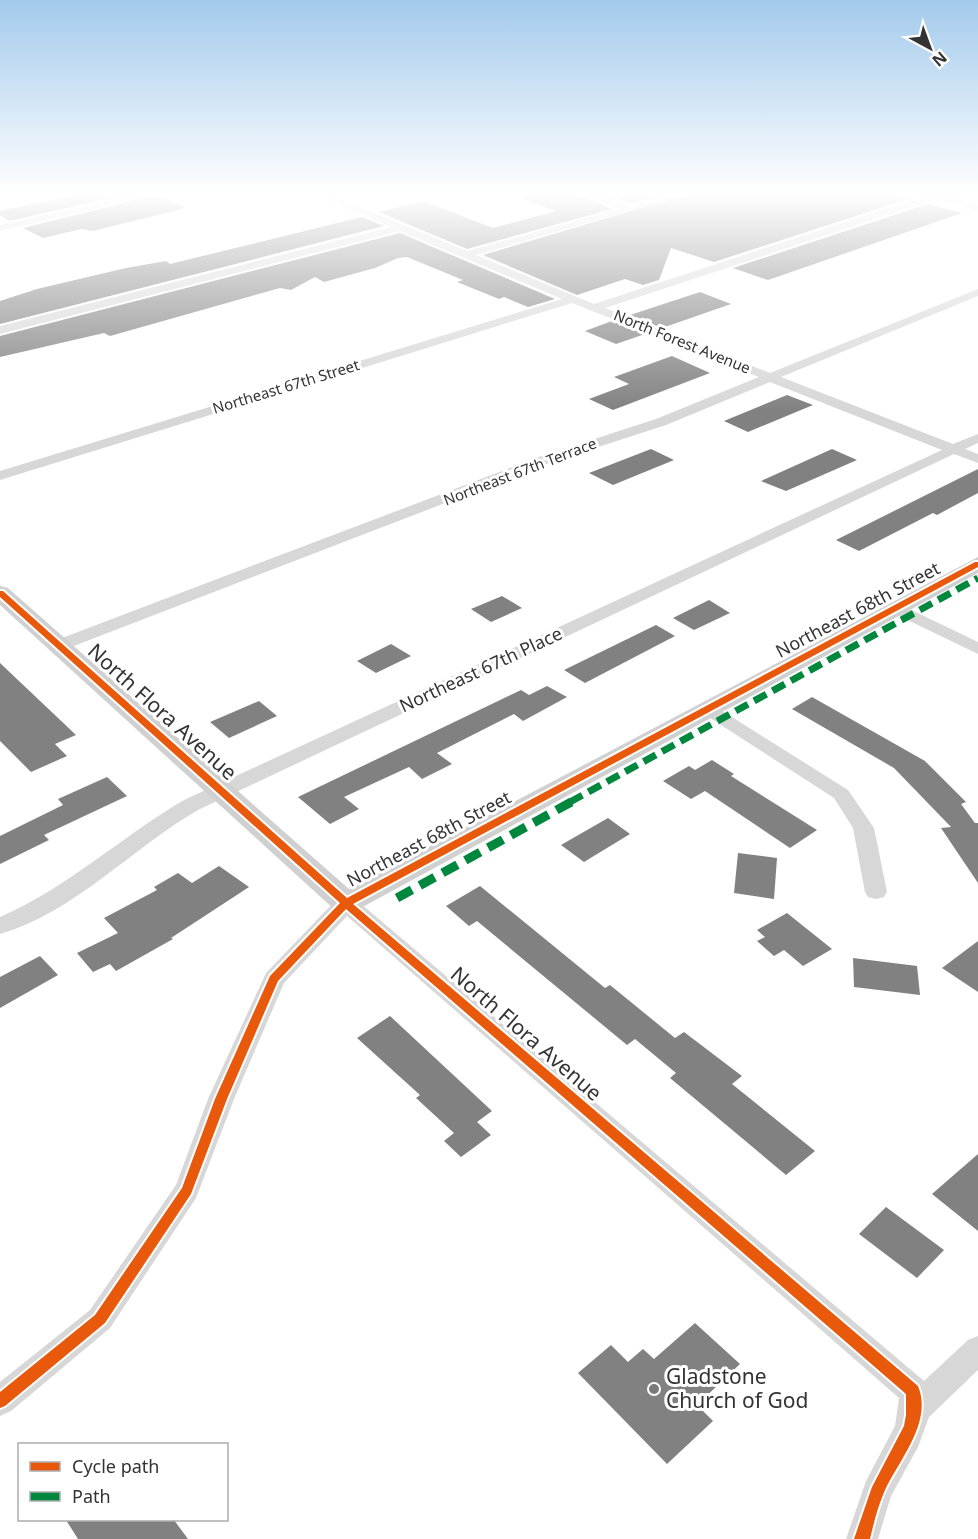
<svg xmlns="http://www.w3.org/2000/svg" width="978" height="1539" font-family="'Noto Sans',sans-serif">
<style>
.building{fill:#818181}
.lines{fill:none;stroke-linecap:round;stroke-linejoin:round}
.street{fill:#d7d7d7;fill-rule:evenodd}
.secondary{fill:#d0d0d0;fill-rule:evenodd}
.quiet-far1{stroke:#00873e;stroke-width:7;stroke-dasharray:14 7;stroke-linecap:butt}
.quiet{stroke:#00873e;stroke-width:9;stroke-dasharray:17 9;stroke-linecap:butt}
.cycleway-casing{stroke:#fff;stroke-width:4}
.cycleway{fill:#e8590c;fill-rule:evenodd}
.poi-dot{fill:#7a7a7a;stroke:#fff;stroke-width:2}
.labels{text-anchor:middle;stroke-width:6;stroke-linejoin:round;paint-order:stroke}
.far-street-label{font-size:15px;fill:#333;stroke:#fff}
.street-label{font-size:18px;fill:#333;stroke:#fff}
.near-street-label{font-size:21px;fill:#333;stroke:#fff}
.near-poi-label{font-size:21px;fill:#333;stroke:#fff;text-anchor:start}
</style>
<rect width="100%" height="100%" fill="#fff"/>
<g class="building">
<path d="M75 195H123L9 221 0 215V211Z"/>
<path d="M156 195 186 208 93 231 81 229 43 238 23 228Z"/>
<path d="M520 195H580L612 209 467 249 379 212 423 201 493 228 556 211 520 198Z"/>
<path d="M600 195H665L632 203Z"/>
<path d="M685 195H896L908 199 714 262 671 248 659 280 643 285 625 279 577 295 483 255Z"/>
<path d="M928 204 962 213 768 280 733 268Z"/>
<path d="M362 217 384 226 0 324V301L37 289 126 268 166 261 170 264Z"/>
<path d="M400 233 555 299 528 307 504 297 499 299 457 282 463 280 407 257 398 258 375 268 324 282 315 277 291 290 280 288 110 336 104 333 0 357V336Z"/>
<path d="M700 292 731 304 662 328 630 315Z"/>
<path d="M612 321 645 334 616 344 585 331Z"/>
<path d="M672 356 710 373 613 410 589 399 629 384 614 377Z"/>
<path d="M787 395 813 405 748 432 724 421Z"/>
<path d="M651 449 674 460 613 485 589 473Z"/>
<path d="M832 449 857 460 786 491 761 481Z"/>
<path d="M978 469V493L937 515 933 513 859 551 836 540Z"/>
<path d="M502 596 522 608 491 622 471 609Z"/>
<path d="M709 600 730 613 694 630 673 618Z"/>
<path d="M656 625 675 636 585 683 564 670Z"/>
<path d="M391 644 411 656 376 673 357 661Z"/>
<path d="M0 663 76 735 55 744 67 756 31 772 0 741Z"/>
<path d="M547 686 567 697 523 721 514 714 437 753 452 764 422 779 409 767 344 797 359 809 330 824 298 797 521 690 529 695Z"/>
<path d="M812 697 925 761 966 802 961 804 975 823H978V883L941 828 951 827 894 768 792 709Z"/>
<path d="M259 701 277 716 229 738 210 722Z"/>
<path d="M712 760 734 774 731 776 817 830 790 848 705 791 691 799 663 781 689 766 695 770Z"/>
<path d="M107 777 127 796 44 835 49 840 0 864V836L63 805 58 799Z"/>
<path d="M608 818 630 834 584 862 561 845Z"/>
<path d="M738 853 777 858 774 899 734 893Z"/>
<path d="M219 866 249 887 171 938 173 939 116 971 110 964 93 972 77 953 118 933 104 918 157 890 154 887 178 873 192 883Z"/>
<path d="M480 886 605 988 610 985 675 1038 684 1032 742 1076 732 1084 815 1151 786 1175 670 1078 676 1073 635 1039 627 1045 477 921 469 926 446 906Z"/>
<path d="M787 913 832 949 803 966 784 950 774 956 757 941 765 937 757 930Z"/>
<path d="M978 941V992L942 968Z"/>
<path d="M40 956 58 975 0 1008V977Z"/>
<path d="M853 958 917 966 920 995 854 987Z"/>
<path d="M390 1016 492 1111 477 1122 491 1135 461 1157 444 1141 454 1133 416 1098 420 1095 357 1038Z"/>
<path d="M978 1154V1231L932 1194Z"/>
<path d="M886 1207 944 1250 917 1278 859 1234Z"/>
<path d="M695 1323 740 1364 697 1405 713 1421 667 1464 578 1373 611 1345 628 1362 643 1349 654 1359Z"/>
<path d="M66 1520H174L188 1539H78Z"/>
</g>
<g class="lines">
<g class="street">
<path d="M135 195H154L0 231V225Z"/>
<path d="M318 195H331L467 251 619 209 582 195C599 195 611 203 628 205 638 207 666 195 683 195L476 255 594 304 927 195H946L978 205V211L936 199 605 308 770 373 978 289V296L781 377 953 444 978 434V443L965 449 978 454V463L954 454 198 810C132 848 75 912 0 934V917C67 888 121 837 184 800L942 450 770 382 666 425 549 463 66 649H54L51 645 54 641 539 457 656 419 759 377 572 303 0 480V471L562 299 400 231 0 334V326L391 227Z"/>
<path d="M897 603 978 642V654L891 612 889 608Z"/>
<path d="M708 702 848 790 874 828 887 892 884 897 876 899 868 897 865 892 853 828 834 798 701 712 699 708 701 704Z"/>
<path d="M346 895 354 898 924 1381 968 1340 978 1336V1370L929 1417 918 1447 891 1496 878 1539H846L866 1481 895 1426 899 1398 347 916 284 983 234 1099 196 1198 110 1328 11 1411 0 1416V1382L90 1310 176 1185 208 1099 266 973 338 898Z"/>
</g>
<path class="secondary" d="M978 557V573L357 910 346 913 335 910 0 605V586L8 588 349 889Z"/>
<path class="quiet-far1" d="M570 802 978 578"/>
<path class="quiet" d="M397 898 573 801"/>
<defs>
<path id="cycleway" d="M975 562H978V567L353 904 918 1386C933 1422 899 1460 885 1490 878 1506 874 1522 870 1539H854L872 1487 904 1426 906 1415V1394L346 909 278 981 227 1099 191 1194 105 1323 5 1406 0 1408V1392L95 1315 182 1188 215 1099 270 976 340 903 0 597V591H3L347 898Z"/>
</defs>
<use href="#cycleway" class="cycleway-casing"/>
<use href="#cycleway" class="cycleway"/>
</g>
<linearGradient id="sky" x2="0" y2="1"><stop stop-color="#a3caec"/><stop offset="0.47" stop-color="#fff"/><stop offset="1" stop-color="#fff" stop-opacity="0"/></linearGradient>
<rect width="978" height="411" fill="url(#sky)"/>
<circle class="poi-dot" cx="654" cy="1389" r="6"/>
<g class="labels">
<g class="far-street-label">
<text transform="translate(682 342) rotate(22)" y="5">North Forest Avenue</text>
<text transform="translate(286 387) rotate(-17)" y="5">Northeast 67th Street</text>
<text transform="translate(520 472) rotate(-21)" y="5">Northeast 67th Terrace</text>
</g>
<g class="street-label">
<text transform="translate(858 610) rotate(-28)" y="6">Northeast 68th Street</text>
<text transform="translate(481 670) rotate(-25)" y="6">Northeast 67th Place</text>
<text transform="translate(429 839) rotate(-28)" y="6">Northeast 68th Street</text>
</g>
<g class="near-street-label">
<text transform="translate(162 712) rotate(42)" y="7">North Flora Avenue</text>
<text transform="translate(526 1034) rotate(41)" y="7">North Flora Avenue</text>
</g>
<g class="near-poi-label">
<text x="666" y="1384">Gladstone<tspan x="666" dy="24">Church of God</tspan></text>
</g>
</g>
<rect x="18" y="1443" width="210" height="78" fill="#ffffff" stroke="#adadad" stroke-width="1.5"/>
<rect x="30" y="1462" width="30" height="9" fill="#e8590c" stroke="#adadad" stroke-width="1.5"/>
<text x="72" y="1473" font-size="18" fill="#333333">Cycle path</text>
<rect x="30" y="1492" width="30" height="9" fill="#00873e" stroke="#adadad" stroke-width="1.5"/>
<text x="72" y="1503" font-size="18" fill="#333333">Path</text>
<g transform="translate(930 48) rotate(139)" stroke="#ffffff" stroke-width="4.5" paint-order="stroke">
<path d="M0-4.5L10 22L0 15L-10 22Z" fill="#333333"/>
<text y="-9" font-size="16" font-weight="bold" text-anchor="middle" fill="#333333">N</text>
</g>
</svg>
